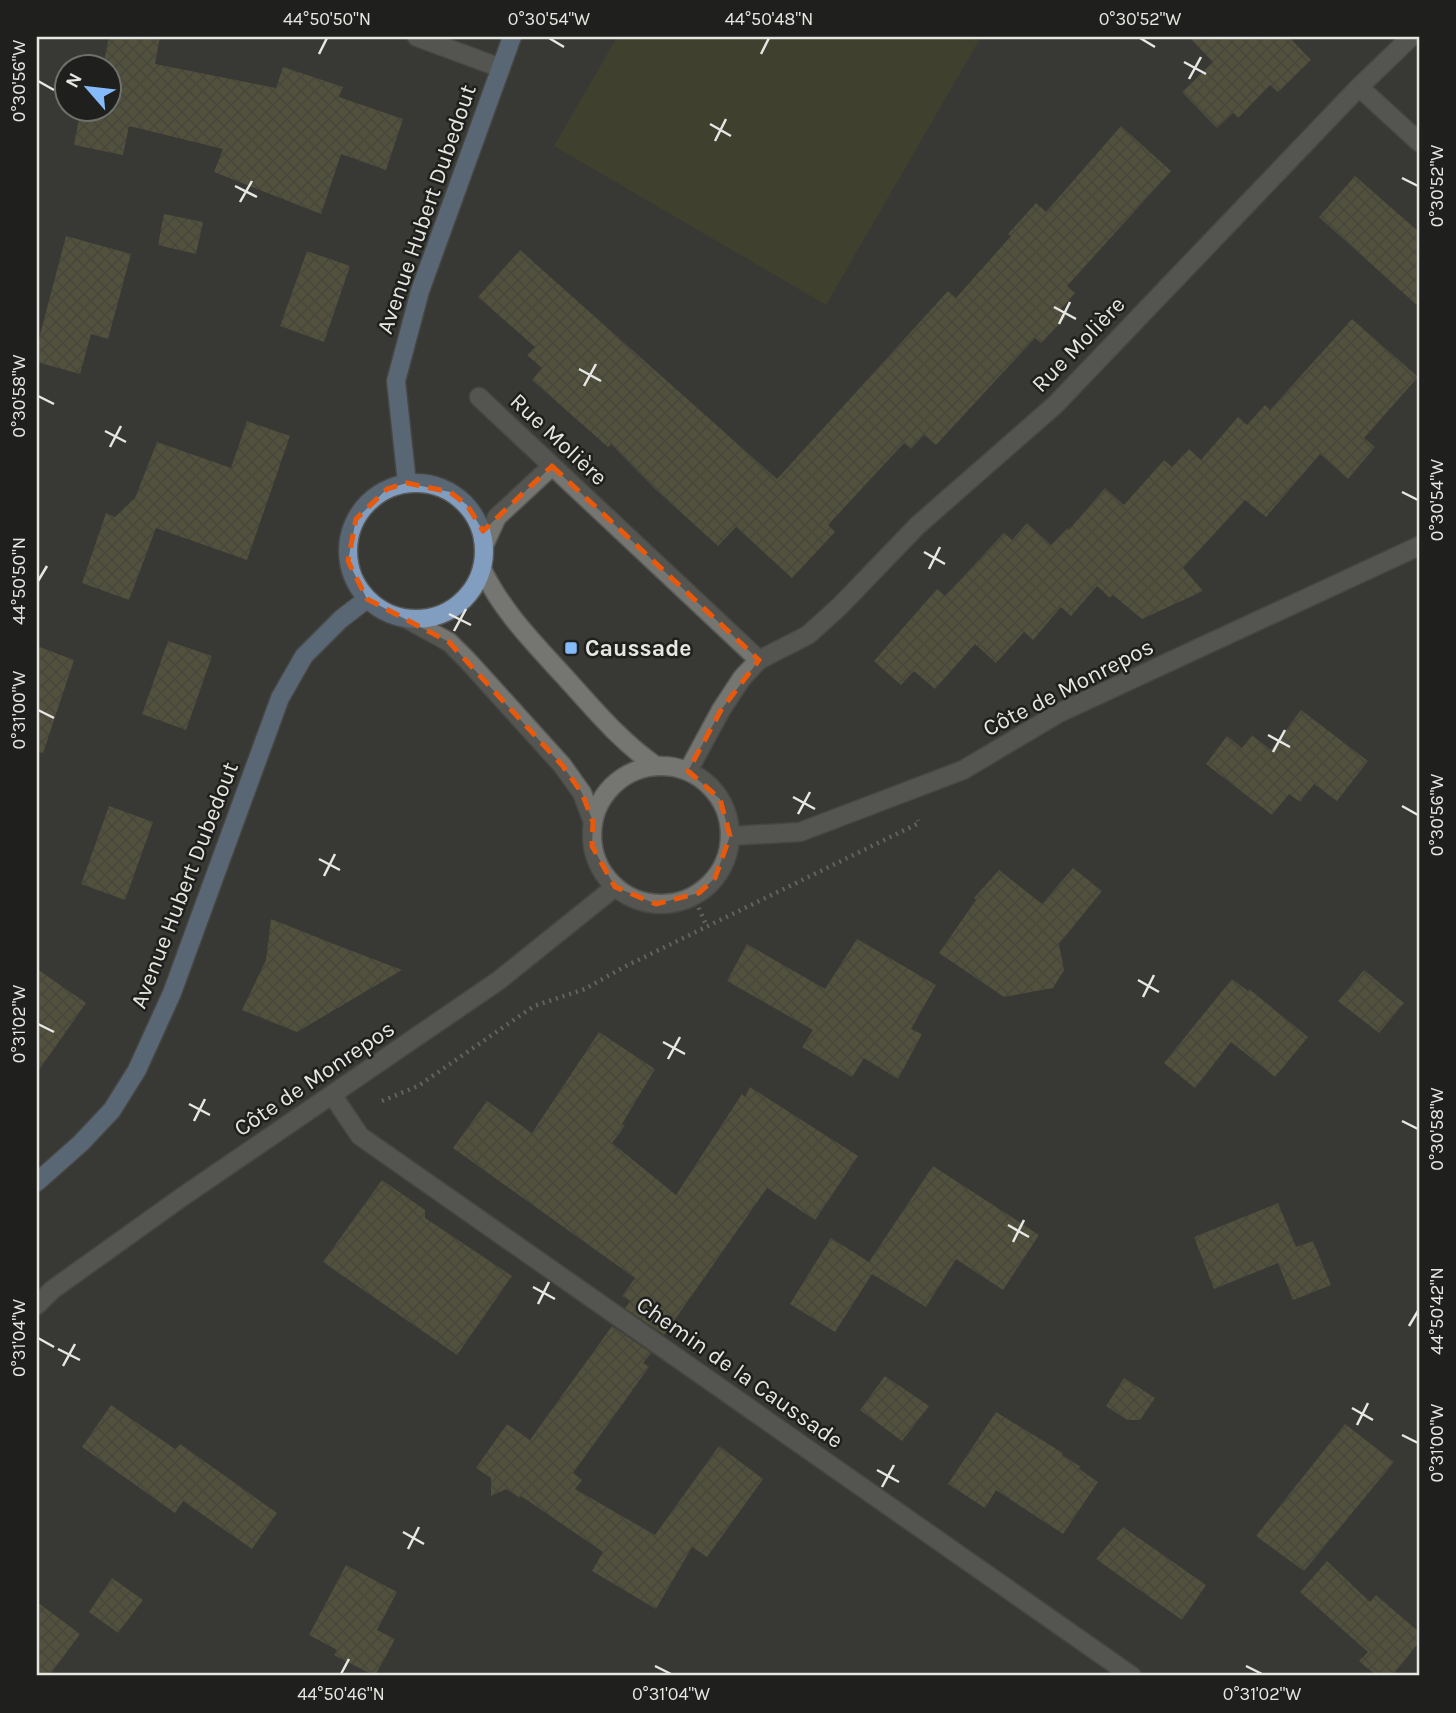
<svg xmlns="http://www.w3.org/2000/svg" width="1456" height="1713" font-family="Karla,sans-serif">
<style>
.grass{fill:#484925}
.building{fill:url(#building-cross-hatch)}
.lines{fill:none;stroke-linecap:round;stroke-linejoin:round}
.minor-casing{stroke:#575753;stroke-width:21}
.major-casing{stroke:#575753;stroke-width:21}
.path{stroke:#949490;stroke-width:4.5;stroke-dasharray:2 5;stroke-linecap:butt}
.minor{stroke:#757571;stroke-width:18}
.major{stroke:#819ec1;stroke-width:18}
.marked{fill:none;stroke:#e8590c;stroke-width:5;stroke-dasharray:14 9;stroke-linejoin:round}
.ticks{fill:none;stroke:#e6e6e3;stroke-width:2.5}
.poi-dot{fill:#86bbfb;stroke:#1f1f1d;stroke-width:2.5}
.labels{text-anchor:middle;stroke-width:5;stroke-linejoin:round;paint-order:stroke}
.street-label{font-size:23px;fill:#e6e6e3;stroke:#1f1f1d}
.poi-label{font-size:23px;font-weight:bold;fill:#e6e6e3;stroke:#1f1f1d;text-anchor:start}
.neatline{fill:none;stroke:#e6e6e3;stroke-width:2.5}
.ticks-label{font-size:18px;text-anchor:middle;fill:#e6e6e3}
</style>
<defs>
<pattern id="building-cross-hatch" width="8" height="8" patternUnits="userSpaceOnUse" patternTransform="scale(1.75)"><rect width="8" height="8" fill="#6f6f48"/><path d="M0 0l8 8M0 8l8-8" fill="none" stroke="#5a5a46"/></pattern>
</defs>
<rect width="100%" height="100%" fill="#383834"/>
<path class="grass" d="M617 37H981L826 305 554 146Z"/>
<g class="building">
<path d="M109 37H160L155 64 276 88 283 67 343 87 339 97 403 119 386 170 341 154 321 214 214 172 223 149 129 126 123 155 74 145 81 108H108V66H103Z"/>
<path d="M1189 37H1289L1311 60 1278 92 1270 85 1238 118 1233 113 1217 128 1182 92 1213 62Z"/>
<path d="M1121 126 1171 171 1067 286 1075 293 1059 311 1066 317 1041 343 1035 338 936 445 924 435 911 449 904 443 828 525 835 532 792 578 736 527 718 546 655 489 611 444 608 447 532 380 542 368 527 355 535 347 478 297 520 250 777 479 948 291 956 298 1011 236 1008 234 1036 203 1046 212Z"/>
<path d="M1355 176 1419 232V307L1319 217Z"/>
<path d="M164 214 203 222 196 254 158 245Z"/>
<path d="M66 236 131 254 108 339 91 334 80 374 37 362V346Z"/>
<path d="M307 251 350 266 324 342 280 326Z"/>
<path d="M1352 319 1418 377 1364 438 1375 447 1348 479 1320 454 1266 517 1245 500 1183 568 1203 591 1142 619 1113 595 1110 598 1097 586 1071 616 1061 607 1033 640 1024 632 996 663 975 644 935 689 914 671 901 685 874 661 937 589 945 596 1004 533 1012 540 1027 523 1051 545 1067 528 1069 530 1105 488 1124 505 1164 460 1172 467 1189 449 1201 460 1238 417 1247 425 1265 405 1270 410Z"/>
<path d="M247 421 290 436 247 560 156 528 129 600 82 583 106 513 115 517 135 498 157 442 231 468Z"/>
<path d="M168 641 212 656 186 730 142 714Z"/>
<path d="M37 646 74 660 43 753 37 752Z"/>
<path d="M1301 710 1368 761 1337 801 1314 784 1300 802 1289 794 1272 815 1206 764 1227 736 1242 748 1252 735 1271 750Z"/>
<path d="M109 806 153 822 125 900 81 884Z"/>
<path d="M1073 868 1102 891 1059 944 1064 970 1053 988 1004 997 939 953 976 900 974 898 999 870 1042 904Z"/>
<path d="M271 919 339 946 402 970 297 1032 242 1010 266 960Z"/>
<path d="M857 939 936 985 911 1029 922 1034 898 1079 864 1058 852 1077 802 1047 813 1030 727 981 747 944 825 989Z"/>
<path d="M37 969 86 1003 37 1073Z"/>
<path d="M1364 970 1404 1003 1379 1033 1338 1001Z"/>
<path d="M1232 979 1248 991 1249 989 1308 1037 1275 1077 1231 1042 1195 1088 1164 1063Z"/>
<path d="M599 1032 655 1069 622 1124 625 1126 612 1143 676 1195 742 1094 745 1097 750 1087 858 1156 815 1220 767 1188 664 1335 625 1308 630 1301 622 1296 635 1278 453 1148 487 1101 532 1133Z"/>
<path d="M933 1166 1039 1235 1003 1290 956 1259 926 1307 872 1274 835 1332 790 1304 831 1238 869 1262Z"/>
<path d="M382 1180 425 1210V1218L512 1276 457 1355 323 1262Z"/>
<path d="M1278 1203 1296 1247 1313 1241 1331 1285 1293 1300 1278 1263 1214 1289 1194 1237Z"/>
<path d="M612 1326 651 1353 643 1363 649 1367 573 1473 582 1480 575 1489 655 1535 719 1446 763 1479 707 1557 692 1547 656 1609 592 1571 603 1552 521 1496 520 1498 506 1489 491 1496V1478L476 1468 507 1424 530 1440Z"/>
<path d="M885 1376 929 1406 902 1441 860 1410Z"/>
<path d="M1124 1378 1155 1398 1140 1420H1127L1106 1406Z"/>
<path d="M111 1405 175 1449 180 1444 277 1513 252 1549 183 1501 175 1513 82 1447Z"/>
<path d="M996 1412 1063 1453 1062 1455 1081 1467 1079 1469 1098 1482 1063 1534 996 1490 985 1508 948 1484Z"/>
<path d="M1345 1424 1394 1462 1304 1571 1256 1536Z"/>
<path d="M1123 1527 1206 1585 1182 1620 1096 1559Z"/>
<path d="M1327 1561 1370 1602 1376 1595 1419 1632V1642L1392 1676H1377L1359 1661 1368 1652 1300 1592Z"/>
<path d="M346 1565 397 1592 377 1630 395 1639 375 1676 334 1655 337 1650 309 1635Z"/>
<path d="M112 1578 143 1600 118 1633 89 1612Z"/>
<path d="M37 1602 80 1634 49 1676H37Z"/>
</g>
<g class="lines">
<defs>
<g id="minor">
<path d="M417 37 501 68"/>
<path d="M1359 87 1419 142"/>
<path d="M479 397 759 660"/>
<path d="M484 545 497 517 552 466"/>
<path d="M482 569C502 611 533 642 564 676 593 708 620 741 656 766"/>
<path d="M407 619 449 642 468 661 562 765 582 793 593 822"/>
<circle cx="661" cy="835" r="69"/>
<path d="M688 771 721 710 742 678 759 660 808 635 840 606 918 525 1055 405 1359 87 1411 37"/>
<path d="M730 836 800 832 963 770 1059 713 1419 546"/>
<path d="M333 1096 360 1136 1132 1676"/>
<path d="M37 1305 52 1290 182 1197 498 981 615 887"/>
</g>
<g id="major">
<path d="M407 483 396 381 420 291 512 37"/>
<circle cx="416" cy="551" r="68"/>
<path d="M37 1182 81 1143 112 1110 137 1070 172 993 280 698 304 656 341 619 367 599"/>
</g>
</defs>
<use href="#minor" class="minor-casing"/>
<use href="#major" class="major-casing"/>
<g class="path">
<path d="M693 895 707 927"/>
<path d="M382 1101 418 1086 534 1006 585 989 624 967 919 823 918 820"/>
</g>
<use href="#minor" class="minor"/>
<use href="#major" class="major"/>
</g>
<path d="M0 0H1456V1713H0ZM552 466 759 660 721 710 688 771 720 799 730 836 715 878 699 893 656 904 615 887 592 846 593 822 582 793 562 765 449 642 367 599 348 561 356 519 387 489 407 483 450 492 467 505 483 531Z" fill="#383834" fill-opacity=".55" fill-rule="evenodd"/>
<path class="marked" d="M552 466 759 660 721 710 688 771 720 799 730 836 715 878 699 893 656 904 615 887 592 846 593 822 582 793 562 765 449 642 367 599 348 561 356 519 387 489 407 483 450 492 467 505 483 531Z"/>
<path class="ticks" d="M549 38 564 47M1140 38 1155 47M319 54 327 38M761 54 769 38M1184 62 1206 74M1189 79 1201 57M38 81 54 90M710 124 731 136M715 141 726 119M1402 178 1418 186M235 186 257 197M240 202 252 181M1054 307 1076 319M1059 324 1070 302M579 369 601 381M584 386 596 364M38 396 54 404M105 431 126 442M110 447 121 426M1402 492 1418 500M924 552 945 564M929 569 940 547M38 581 47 566M449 614 471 625M454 631 466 609M38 710 54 718M1268 735 1290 747M1273 752 1285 730M793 797 815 809M1402 806 1418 815M798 814 810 792M319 859 340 870M324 876 335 854M1138 980 1159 992M1143 997 1154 975M38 1024 54 1032M663 1042 685 1054M668 1059 680 1037M189 1104 210 1115M194 1121 205 1099M1402 1121 1418 1129M1008 1225 1029 1237M1013 1242 1024 1220M533 1287 555 1299M538 1304 549 1282M1409 1326 1418 1311M38 1338 54 1347M58 1349 80 1360M63 1366 75 1344M1352 1408 1373 1420M1357 1425 1368 1403M1402 1435 1418 1443M877 1470 899 1482M882 1487 894 1465M403 1532 424 1544M408 1549 419 1527M655 1666 671 1674M1246 1666 1262 1674M341 1674 349 1659"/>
<rect class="poi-dot" x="564" y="641" width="14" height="14" rx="3.5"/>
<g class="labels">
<g class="street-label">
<text transform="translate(426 209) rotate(-71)" y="8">Avenue Hubert Dubedout</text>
<text transform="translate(1078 344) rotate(-46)" y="8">Rue Molière</text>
<text transform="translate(559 439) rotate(43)" y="8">Rue Molière</text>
<text transform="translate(1068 687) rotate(-27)" y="8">Côte de Monrepos</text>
<text transform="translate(184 885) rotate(-69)" y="8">Avenue Hubert Dubedout</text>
<text transform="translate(314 1078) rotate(-34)" y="8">Côte de Monrepos</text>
<text transform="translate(740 1372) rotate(35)" y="8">Chemin de la Caussade</text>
</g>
<g class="poi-label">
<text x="585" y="656">Caussade</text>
</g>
</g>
<rect width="1456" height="1713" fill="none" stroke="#1f1f1d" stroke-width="77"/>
<g transform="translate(88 88) rotate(298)"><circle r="33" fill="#1f1f1d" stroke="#6f6f6c" stroke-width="2"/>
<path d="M0-5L12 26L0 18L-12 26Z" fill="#86bbfb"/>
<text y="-10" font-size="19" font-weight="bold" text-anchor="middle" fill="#e6e6e3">N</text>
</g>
<rect x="38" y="38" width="1380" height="1636" class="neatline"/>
<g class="ticks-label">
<text x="327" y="25">44°50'50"N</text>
<text x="549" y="25">0°30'54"W</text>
<text x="769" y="25">44°50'48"N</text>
<text x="1140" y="25">0°30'52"W</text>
<text transform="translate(19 81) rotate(-90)" y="6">0°30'56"W</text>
<text transform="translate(1437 186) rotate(-90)" y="6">0°30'52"W</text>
<text transform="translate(19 396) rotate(-90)" y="6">0°30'58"W</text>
<text transform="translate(1437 500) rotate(-90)" y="6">0°30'54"W</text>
<text transform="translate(19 581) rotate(-90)" y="6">44°50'50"N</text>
<text transform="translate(19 710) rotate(-90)" y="6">0°31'00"W</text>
<text transform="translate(1437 815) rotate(-90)" y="6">0°30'56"W</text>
<text transform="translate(19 1024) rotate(-90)" y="6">0°31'02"W</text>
<text transform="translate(1437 1129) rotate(-90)" y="6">0°30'58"W</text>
<text transform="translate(1437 1311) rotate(-90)" y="6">44°50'42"N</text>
<text transform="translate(19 1338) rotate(-90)" y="6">0°31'04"W</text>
<text transform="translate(1437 1443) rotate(-90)" y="6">0°31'00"W</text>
<text x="341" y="1700">44°50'46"N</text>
<text x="671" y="1700">0°31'04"W</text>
<text x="1262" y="1700">0°31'02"W</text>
</g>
</svg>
